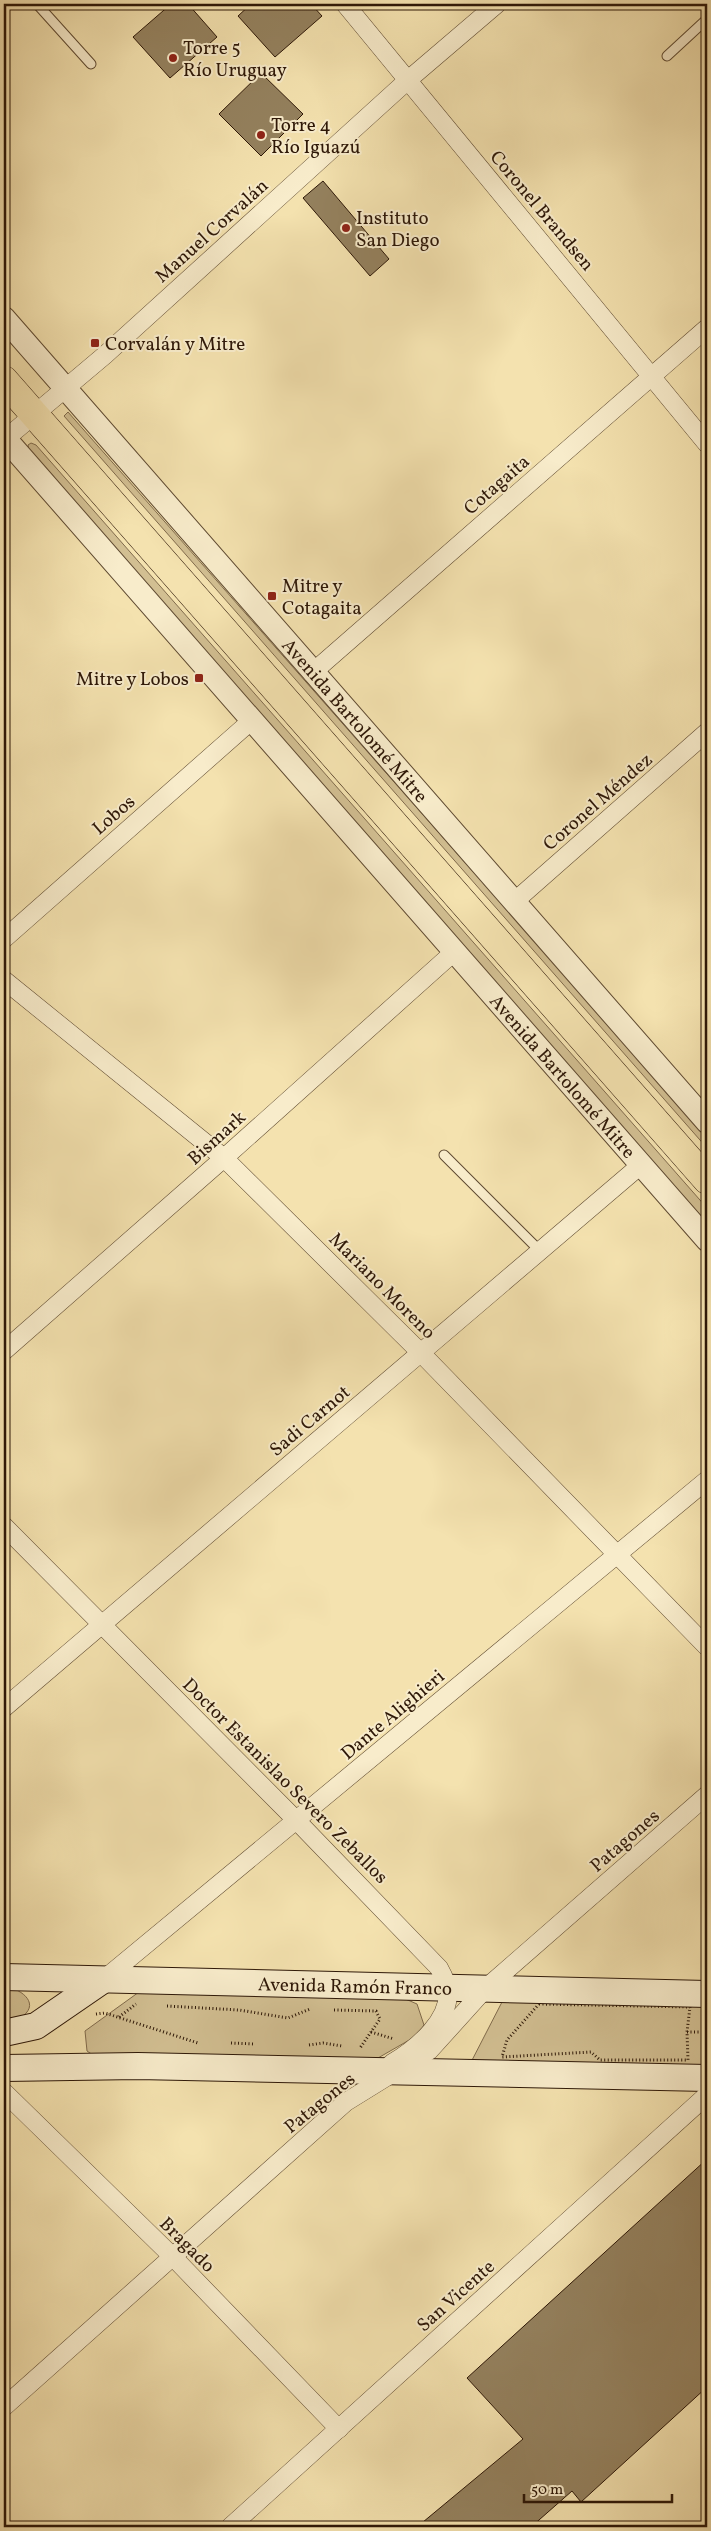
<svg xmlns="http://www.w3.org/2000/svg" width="711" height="2531" font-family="Vollkorn,serif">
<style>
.green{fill:#d2bf92;stroke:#806b4c}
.building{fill:#94815e;stroke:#2d1707}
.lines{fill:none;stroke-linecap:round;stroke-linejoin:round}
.service-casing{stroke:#5f4a31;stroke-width:11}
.minor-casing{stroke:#5f4a31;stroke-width:19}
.tertiary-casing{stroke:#5f4a31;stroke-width:24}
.secondary-casing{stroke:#2d1707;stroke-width:28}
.primary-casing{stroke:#2d1707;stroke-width:29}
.path{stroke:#2d1707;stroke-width:3;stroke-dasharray:1 2.5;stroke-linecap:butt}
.service{stroke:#f8eccb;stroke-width:9}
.minor{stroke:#f8eccb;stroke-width:18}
.tertiary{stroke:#f8eccb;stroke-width:22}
.secondary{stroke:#f8eccb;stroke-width:26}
.primary{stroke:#f4e2af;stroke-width:28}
.poi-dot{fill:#8f2418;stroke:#f8eccb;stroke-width:2}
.labels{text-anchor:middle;stroke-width:4;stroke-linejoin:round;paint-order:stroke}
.poi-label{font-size:19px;fill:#2d1707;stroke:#f8eccb;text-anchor:start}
.street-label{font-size:19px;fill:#2d1707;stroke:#f8eccb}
</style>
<rect width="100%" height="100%" fill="#f4e2af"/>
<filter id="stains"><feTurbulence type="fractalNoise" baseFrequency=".004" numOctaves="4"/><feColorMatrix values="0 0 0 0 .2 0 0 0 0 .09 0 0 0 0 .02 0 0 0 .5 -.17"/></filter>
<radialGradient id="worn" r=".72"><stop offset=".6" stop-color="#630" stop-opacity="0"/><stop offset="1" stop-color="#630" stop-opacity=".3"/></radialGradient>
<g class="green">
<path d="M68 412 707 1137V1148L64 416Z"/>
<path d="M31 443 36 445 707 1208V1223L29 450 28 445Z"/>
<path d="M4 1987C18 1987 41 2002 23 2016 18 2020 10 2022 4 2024Z"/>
<path d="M139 1992 401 1997 417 2004 424 2025 418 2035 378 2058 96 2057 87 2051 85 2031Z"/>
<path d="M502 2002H707V2067L469 2066Z"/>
</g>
<g class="building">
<path d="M171 4H188L217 37 170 78 133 37Z"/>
<path d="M251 4H311L322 16 275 57 238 16Z"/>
<path d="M261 73 303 114 261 156 219 114Z"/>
<path d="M323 181 389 259 370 276 303 198Z"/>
<path d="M707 2159V2387L581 2502 572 2491 531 2527H417L523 2439 467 2378Z"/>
</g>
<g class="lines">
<defs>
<g id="service">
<path d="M37 4 91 64"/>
<path d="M667 56 707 19"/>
<path d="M444 1155 540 1251"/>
</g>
<g id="minor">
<path d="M345 4 707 444"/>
<path d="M4 440 105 355 408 80 497 4"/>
<path d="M312 673 707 328"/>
<path d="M515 901 707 732"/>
<path d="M4 939 251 721"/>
<path d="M4 980 224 1158 421 1353 707 1647"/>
<path d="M4 1351 224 1158 454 952"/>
<path d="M4 1526 297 1821 439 1968C442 1973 445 1980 447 1986 454 2018 416 2049 392 2063"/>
<path d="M4 1708 642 1164"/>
<path d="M103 1980 707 1480"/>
<path d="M4 2092 174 2258 339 2429"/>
<path d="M4 2407 346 2102 430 2050 486 1988 707 1795"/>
<path d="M230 2527 707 2095"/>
</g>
<g id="tertiary">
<path id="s1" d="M4 318 707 1122"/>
<path id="s2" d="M4 437 707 1240"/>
</g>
<g id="secondary">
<path id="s3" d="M4 1977 707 1994"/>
<path d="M4 2033 36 2026 103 1980"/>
<path d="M4 2068 138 2066 707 2078"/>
</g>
<path id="primary" d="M4 380 707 1180"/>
</defs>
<use href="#service" class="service-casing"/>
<use href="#minor" class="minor-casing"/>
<use href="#tertiary" class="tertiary-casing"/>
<use href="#secondary" class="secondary-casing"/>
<use href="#primary" class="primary-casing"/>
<g class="path">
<path d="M539 2004 690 2007 687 2032 688 2060H600L591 2052 502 2057 507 2040Z"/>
<path d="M167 2006 239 2010 288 2018 310 2009"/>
<path d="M334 2010 376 2011 380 2019 360 2048"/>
<path d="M96 2014 105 2013 198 2043"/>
<path d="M119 2017 136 2004"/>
<path d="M371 2032 394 2039"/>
<path d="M687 2032H707"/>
<path d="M231 2043 255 2044"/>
<path d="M309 2045 323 2043 342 2046"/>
</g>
<use href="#service" class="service"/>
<use href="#minor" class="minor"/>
<use href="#tertiary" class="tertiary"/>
<use href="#secondary" class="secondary"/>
<use href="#primary" class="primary"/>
</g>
<g class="poi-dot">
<circle cx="173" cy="58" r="5"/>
<circle cx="261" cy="135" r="5"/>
<circle cx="346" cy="228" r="5"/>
<rect x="90" y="338" width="10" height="10" rx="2.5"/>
<rect x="267" y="591" width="10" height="10" rx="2.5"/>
<rect x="194" y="673" width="10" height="10" rx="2.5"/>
</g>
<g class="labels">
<g class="poi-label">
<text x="183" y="54">Torre 5<tspan x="183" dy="22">Río Uruguay</tspan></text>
<text x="271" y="131">Torre 4<tspan x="271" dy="22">Río Iguazú</tspan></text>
<text x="356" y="224">Instituto<tspan x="356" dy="22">San Diego</tspan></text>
<text x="105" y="350">Corvalán y Mitre</text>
<text x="282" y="592">Mitre y<tspan x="282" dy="22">Cotagaita</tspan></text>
<text x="189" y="685" text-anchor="end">Mitre y Lobos</text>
</g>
<g class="street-label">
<text transform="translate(543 210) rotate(50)" y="7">Coronel Brandsen</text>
<text transform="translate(211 230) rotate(-42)" y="7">Manuel Corvalán</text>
<text transform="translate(496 484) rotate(-41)" y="7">Cotagaita</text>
<text dy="7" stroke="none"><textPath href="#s1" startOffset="534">Avenida Bartolomé Mitre</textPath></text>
<text transform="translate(597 801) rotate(-41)" y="7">Coronel Méndez</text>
<text transform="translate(113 814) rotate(-41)" y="7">Lobos</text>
<text dy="7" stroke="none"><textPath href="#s2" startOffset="849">Avenida Bartolomé Mitre</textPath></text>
<text transform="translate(216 1137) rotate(-42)" y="7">Bismark</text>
<text transform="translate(383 1285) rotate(45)" y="7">Mariano Moreno</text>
<text transform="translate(309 1420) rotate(-40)" y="7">Sadi Carnot</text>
<text transform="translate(392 1714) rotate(-40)" y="7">Dante Alighieri</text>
<text transform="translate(286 1780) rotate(45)" y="7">Doctor Estanislao Severo Zeballos</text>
<text transform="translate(624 1840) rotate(-41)" y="7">Patagones</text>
<text dy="7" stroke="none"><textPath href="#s3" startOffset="351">Avenida Ramón Franco</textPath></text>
<text transform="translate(319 2102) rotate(-39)" y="7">Patagones</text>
<text transform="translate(188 2244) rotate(45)" y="7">Bragado</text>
<text transform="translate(455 2295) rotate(-42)" y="7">San Vicente</text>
</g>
</g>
<rect width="711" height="2531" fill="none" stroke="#f4e2af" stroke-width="20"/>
<rect x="5" y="5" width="701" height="2521" fill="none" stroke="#2d1707" stroke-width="2.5"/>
<rect x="10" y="10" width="691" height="2511" fill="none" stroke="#2d1707"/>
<path d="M524 2494v8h148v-8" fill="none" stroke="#2d1707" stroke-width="2.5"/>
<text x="531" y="2494" font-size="15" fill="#2d1707" stroke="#f8eccb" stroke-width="4" paint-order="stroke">50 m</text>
<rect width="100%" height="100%" filter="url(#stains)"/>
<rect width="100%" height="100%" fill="url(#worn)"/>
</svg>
